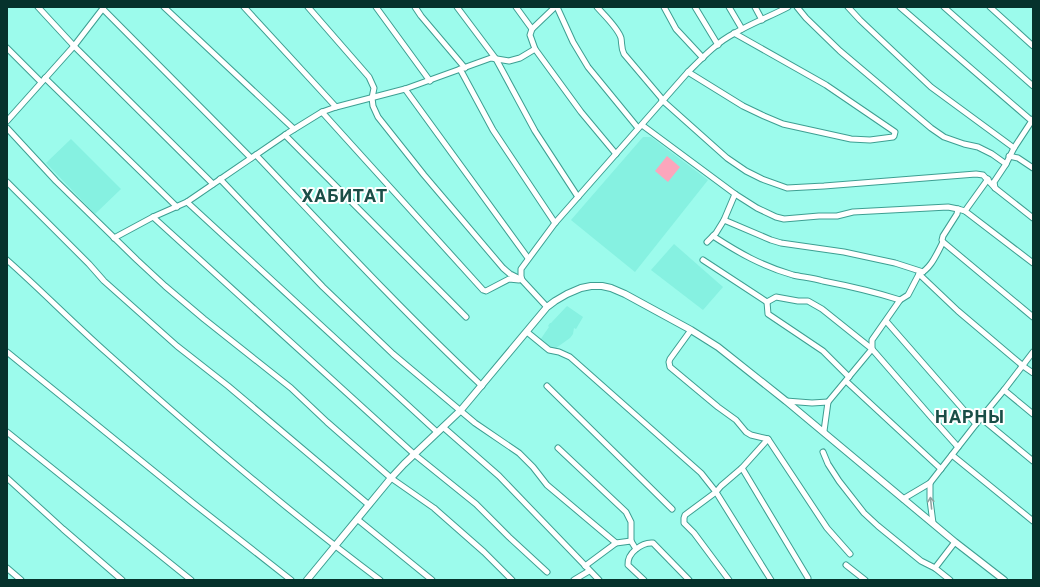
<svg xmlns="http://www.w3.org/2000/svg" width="1040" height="587" font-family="Roboto,sans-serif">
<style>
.built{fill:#86f1e1}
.green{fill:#fba6bc}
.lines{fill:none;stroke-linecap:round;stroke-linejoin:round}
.minor-casing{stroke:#3d9f92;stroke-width:7}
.major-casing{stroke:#3d9f92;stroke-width:8}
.minor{stroke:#fff;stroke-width:5}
.major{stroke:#fff;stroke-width:6}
.oneway{stroke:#8fa3a0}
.labels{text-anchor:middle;stroke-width:4;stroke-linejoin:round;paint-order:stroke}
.district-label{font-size:18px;font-weight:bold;letter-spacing:1px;fill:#1a4e47;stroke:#fff}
</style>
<rect width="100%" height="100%" fill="#9cfbec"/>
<g class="built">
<path d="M643 137H651L708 180 635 272 571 220Z"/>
<path d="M71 139 121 189 95 214 46 163Z"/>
<path d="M674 244 723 287 703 310 651 270Z"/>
<path d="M567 306 583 317 576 329 574 328 573 334 570 338 556 348H555L553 350 540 340 549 327 548 326 550 323H551Z"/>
</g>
<path class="green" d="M667 156 680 167 668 182 655 171Z"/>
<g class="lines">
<defs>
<g id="minor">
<path d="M38 7 74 46 213 184"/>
<path d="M164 7 294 129"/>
<path d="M244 7 336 107"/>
<path d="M308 7 369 77 374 88 372 98 373 106 378 117 424 175 503 268 510 274 522 280"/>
<path d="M376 7 430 81"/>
<path d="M415 7 421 16 465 68"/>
<path d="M457 7 496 59 535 131 578 197"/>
<path d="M516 7 532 29"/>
<path d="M557 7 573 42 588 67 638 128"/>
<path d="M597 7C604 15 618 28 621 38 622 44 621 48 624 54L663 100"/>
<path d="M664 7 676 29 703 58"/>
<path d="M695 7 718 45"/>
<path d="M729 7 742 29"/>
<path d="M755 7 762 20"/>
<path d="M797 7 806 18 840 51 931 128 944 137 964 144 978 147 992 154 1006 164"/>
<path d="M848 7 860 20 931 87 1014 148"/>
<path d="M900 7 1033 122"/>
<path d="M944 7 1033 86"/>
<path d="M990 7 1033 46"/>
<path d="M103 9 251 158"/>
<path d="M7 48 41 82"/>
<path d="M535 49 581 112 616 154"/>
<path d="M460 69 493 130 555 223"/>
<path d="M688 72 743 106 764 116 783 124 851 139 870 140 893 137 894 136 895 132 826 85 734 33"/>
<path d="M45 78 177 207"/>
<path d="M405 89 528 258"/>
<path d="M662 100 727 158 746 171 762 179 787 188 824 186 976 174 983 175 995 188 1033 218"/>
<path d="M322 112 483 290 486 291 509 279 519 280"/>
<path d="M7 121 74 46 104 7"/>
<path d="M642 125 735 194 757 208 776 217 784 219 819 216H837L853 212 948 207 958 209 965 211 1033 263"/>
<path d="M7 128 56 181 137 260 165 286 204 319 291 388 327 422 391 478 434 508 484 552 512 580"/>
<path d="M285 135 466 317"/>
<path d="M256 155C330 233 403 312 482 386"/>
<path d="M1009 156 1018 158 1033 168"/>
<path d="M220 179 323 287 393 354 475 423 519 453 533 467 547 485 616 543"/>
<path d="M7 182 89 264 104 281 177 346 228 386 369 505"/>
<path d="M995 188 994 182 1006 164 1014 148 1033 119"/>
<path d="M187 202 437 432"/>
<path d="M965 211 988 179"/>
<path d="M153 217 414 454 476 504 509 537 547 572"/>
<path d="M724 220 771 240 781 243 844 252 895 263 923 272"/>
<path d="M713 236C739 253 762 266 793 275 802 277 813 278 823 281 849 286 875 292 900 300"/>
<path d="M114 238 153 217 187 202 288 133 322 112 336 107 405 89 491 58 509 61 520 58 535 49 530 35 532 29 555 7"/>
<path d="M707 242 716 233 724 220 735 194"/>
<path d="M943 242 1033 317"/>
<path d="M7 260C41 290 73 323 107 353 195 432 285 509 380 580"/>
<path d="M703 260 767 302"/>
<path d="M919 274 958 311 1023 366 1033 373"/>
<path d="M767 302 776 297 798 301H808L822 309 872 349 932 418 958 447"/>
<path d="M767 302 768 314 823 351 849 377"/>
<path d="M547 307 522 280 521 276V269L555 223 688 72C702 58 717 42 735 33 752 23 771 16 788 7"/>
<path d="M886 321 976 424"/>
<path d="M691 330 670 359 669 362 670 367 718 407 736 420 746 432 751 435 768 439 827 528 850 554"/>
<path d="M527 332 549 350 559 352 570 357 701 473 716 492 771 580"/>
<path d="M7 352 193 503 291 580"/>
<path d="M846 381 941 469"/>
<path d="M547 386 672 509"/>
<path d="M1004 390 1033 414"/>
<path d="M786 401 812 403 828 402"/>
<path d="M981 418 1033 461"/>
<path d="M443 427 499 476 599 580"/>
<path d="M824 431 828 402 872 349V340L900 300 908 295 919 274C931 269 937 253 943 242L942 240 943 236 957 214 958 209"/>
<path d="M7 432 191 580"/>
<path d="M558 448 626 512 631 522V541"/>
<path d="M823 452 828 464 839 481 864 513 878 526 921 561 935 568"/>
<path d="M952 455 1033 521"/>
<path d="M742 468 808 578V580"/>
<path d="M7 478 63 529 122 580"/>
<path d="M930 483V500L933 523"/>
<path d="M903 499 930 483 976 424 1004 390 1033 352"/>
<path d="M357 519 432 580"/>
<path d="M846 565 865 580"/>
<path d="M585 566 616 543 631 541 636 549"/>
<path d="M7 568 21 580"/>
<path d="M574 580 589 571"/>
<path d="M644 580 628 565C627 553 642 542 653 543L689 580"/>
<path d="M729 580 694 533 684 523V518L685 515 716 492 721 486 742 468 768 439"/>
<path d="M950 580 935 568 955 542"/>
</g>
<path id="major" d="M307 580 391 478 404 464 461 410 547 307 555 301 567 294 581 288 591 286H602L611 288 625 294 691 330 718 347 786 401 955 542 1004 580"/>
</defs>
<use href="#minor" class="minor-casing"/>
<use href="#major" class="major-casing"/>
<use href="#minor" class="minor"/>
<use href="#major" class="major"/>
</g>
<defs><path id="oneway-shaft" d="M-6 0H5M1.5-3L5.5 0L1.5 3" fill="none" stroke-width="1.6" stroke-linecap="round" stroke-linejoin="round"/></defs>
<use class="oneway" href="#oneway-shaft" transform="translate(931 503) rotate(-96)"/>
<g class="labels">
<g class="district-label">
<text x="345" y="202">ХАБИТАТ</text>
<text x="970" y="423">НАРНЫ</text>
</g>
</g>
<rect width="1040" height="587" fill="none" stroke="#06322c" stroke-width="16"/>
</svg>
